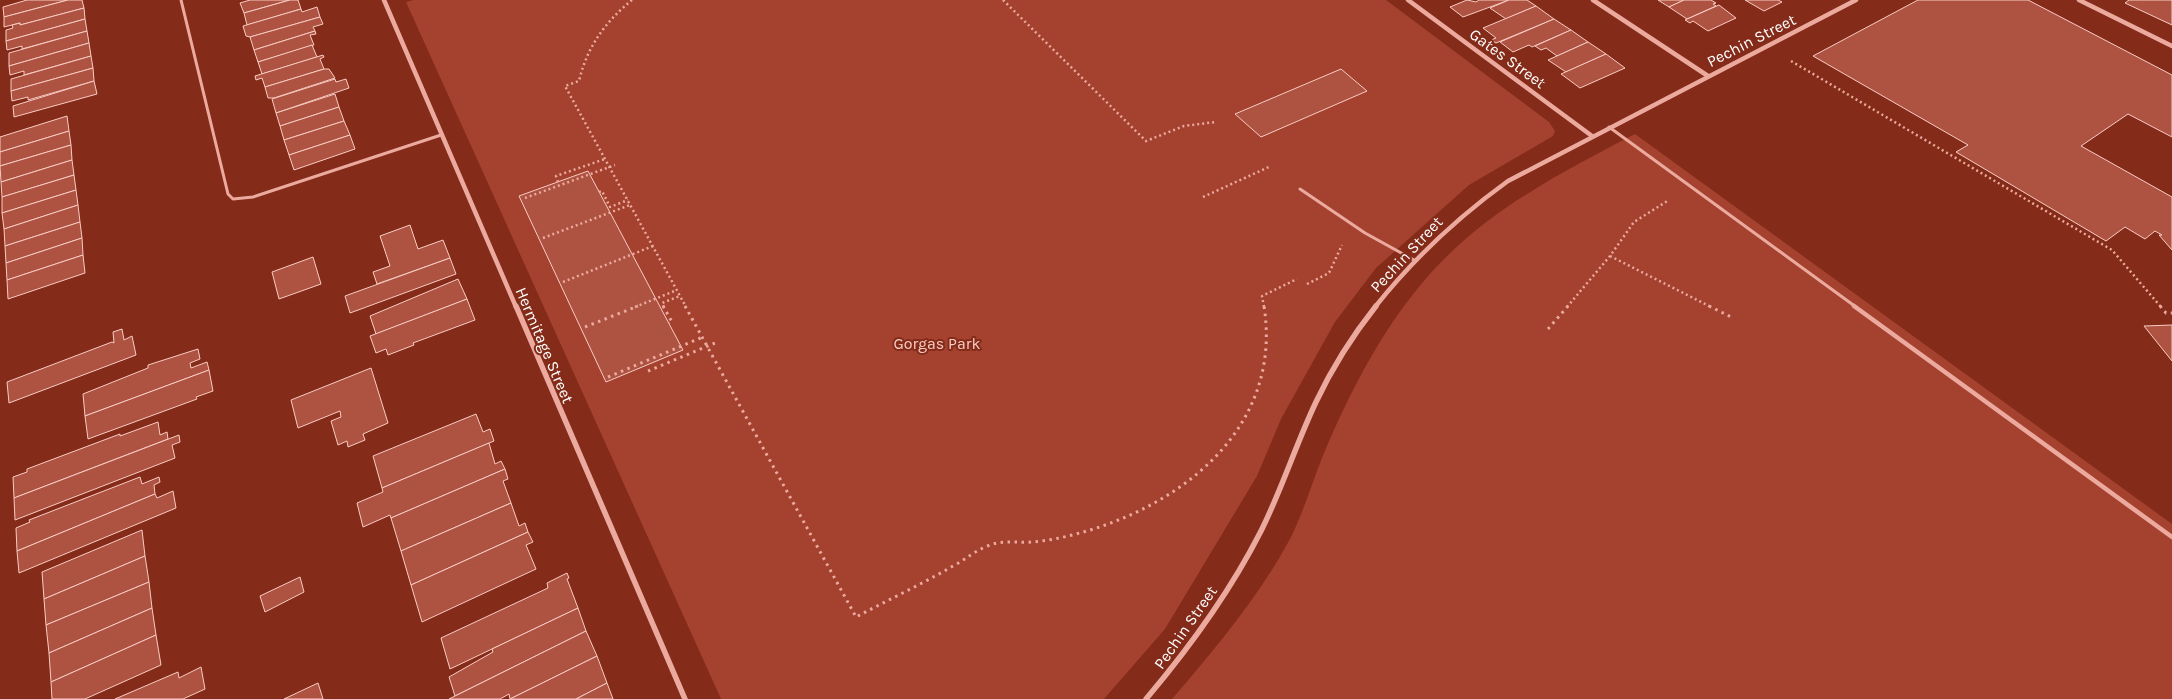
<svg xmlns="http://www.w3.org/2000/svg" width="2172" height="699" font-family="Karla,sans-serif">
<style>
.green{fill:#a4412f}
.building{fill:#ae5342;stroke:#f9ccc4}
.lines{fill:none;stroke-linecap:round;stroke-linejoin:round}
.path-far1{stroke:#ecaa9f;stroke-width:2.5;stroke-dasharray:2 3;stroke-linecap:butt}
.path{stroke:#ecaa9f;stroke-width:3;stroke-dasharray:2.5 4.5;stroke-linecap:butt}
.lane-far1{stroke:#ecaa9f;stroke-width:3}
.lane{stroke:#ecaa9f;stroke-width:4.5}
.street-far1{stroke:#ecaa9f;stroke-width:4.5}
.street{stroke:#ecaa9f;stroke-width:5.5}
.labels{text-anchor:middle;stroke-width:4;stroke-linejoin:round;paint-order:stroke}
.street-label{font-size:16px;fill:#fff;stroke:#842b19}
.park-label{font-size:16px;fill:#f9ccc4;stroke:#842b19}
</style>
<rect width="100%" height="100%" fill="#842b19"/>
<g class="green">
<path d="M414 0H1386L1549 122 1555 131 1553 136 1469 185 1376 268 1335 322 1281 419 1257 476 1165 629 1104 699H721L406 2Z"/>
<path d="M1635 134 2172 524V699H1172C1214 650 1262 593 1292 535 1304 510 1312 483 1322 458 1347 397 1381 331 1423 282 1480 214 1558 174 1635 134Z"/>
</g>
<g class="building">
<path d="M27 0H68L4 17 3 7Z"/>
<path d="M68 0H82L84 8 20 25V23L4 27V17Z"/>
<path d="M250 0H290L244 13 240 3Z"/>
<path d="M290 0H298L301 9 247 25 244 13Z"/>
<path d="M1467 0 1476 2 1479 0H1509L1463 17 1450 7Z"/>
<path d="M1509 0H1527L1536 6 1506 19 1490 8Z"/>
<path d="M1658 0H1684L1669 7Z"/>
<path d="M1684 0H1711L1716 3 1713 4 1716 6 1687 19 1669 7Z"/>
<path d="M1745 0H1778L1782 2 1764 11Z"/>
<path d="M1918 0H2028L2172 75V137L2128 114 2081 146 2172 197V250L2159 235H2162L2155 231 2145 239 2125 227 2106 241 1956 152 1968 145 1813 56Z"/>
<path d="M2129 0H2172V25L2125 3Z"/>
<path d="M1719 5 1736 18 1708 31 1693 21 1690 23 1685 20Z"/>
<path d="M1536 6 1554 19 1496 43 1491 40 1496 38 1483 28Z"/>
<path d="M317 7 320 17 250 37 246 36 243 26 301 9 302 12Z"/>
<path d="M84 8 85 19 6 41V30L13 28 12 25 20 23V25Z"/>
<path d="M320 17 323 24 313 27 315 31 254 50 250 37Z"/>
<path d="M85 19 87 31 22 49V46L7 50 6 41Z"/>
<path d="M1554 19 1571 30 1532 47 1529 45 1513 52 1500 42Z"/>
<path d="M1571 30 1588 42 1557 56 1546 48 1541 50 1535 46Z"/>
<path d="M87 31 89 43 9 66V53Z"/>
<path d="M315 31 316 34 310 35 314 45 258 62 254 50Z"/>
<path d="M1588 42 1606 54 1566 72 1548 60Z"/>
<path d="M89 43 91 56 24 75V71L10 75 9 66Z"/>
<path d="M312 45 317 57 262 74 258 62Z"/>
<path d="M1606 54 1625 68 1580 88 1561 74Z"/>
<path d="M323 55 324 57 320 59 324 69 265 87 262 78 256 80 255 76Z"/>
<path d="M91 56 93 68 11 91V79Z"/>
<path d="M93 68 94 81 28 100V97L12 101 11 91Z"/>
<path d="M324 69H329L335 78 274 98H268L265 87Z"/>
<path d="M1341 69 1367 91 1261 137 1235 114Z"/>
<path d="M335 79 336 82 346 79 349 88 276 113 272 99Z"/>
<path d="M94 81 97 94 14 117 13 106Z"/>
<path d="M335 94 339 107 280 126 276 113Z"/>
<path d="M339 107 344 121 284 140 280 126Z"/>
<path d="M67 116 69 131 0 152V137Z"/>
<path d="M344 121 350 135 289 155 284 140Z"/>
<path d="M69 131 71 145 0 166V152Z"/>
<path d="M350 135 355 149 294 170 289 155Z"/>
<path d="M71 145 72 160 1 182 0 166Z"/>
<path d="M72 160 74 175 2 197 1 182Z"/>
<path d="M588 171 683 350 606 382 519 196Z"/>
<path d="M74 175 76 190 2 213V197Z"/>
<path d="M76 190 78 205 4 229 2 213Z"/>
<path d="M78 205 80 222 5 246 4 229Z"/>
<path d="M80 222 82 238 6 263 5 246Z"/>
<path d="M410 225 418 249 443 240 450 258 377 284 373 272 390 266 380 236Z"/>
<path d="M82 238 83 255 7 280 6 263Z"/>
<path d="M83 255 85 273 8 299 7 280Z"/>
<path d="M313 257 321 284 279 299 272 272Z"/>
<path d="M450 258 456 274 350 313 345 296Z"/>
<path d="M458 279 467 299 376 334 370 316Z"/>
<path d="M467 299 475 320 413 343 414 345 388 355 386 349 376 353 370 336Z"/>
<path d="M2172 325V361L2144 326Z"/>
<path d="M122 329 124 340 132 336 136 355 9 403 7 382 112 342 114 343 113 332Z"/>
<path d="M198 349 200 359 190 363 191 368 207 362 209 370 85 416 83 394 148 368V365Z"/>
<path d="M371 368 388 423 363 434 365 440 348 447 347 441 338 445 331 421 341 417 340 411 298 428 291 400Z"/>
<path d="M209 370 213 391 196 397 197 399 88 439 85 416Z"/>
<path d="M476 414 483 432 490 429 494 441 382 488 373 456Z"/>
<path d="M158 422 160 435 167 432 168 439 14 498 13 477 27 472V469L120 434V436Z"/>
<path d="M179 435 180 442 172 445 175 458 15 520 14 498Z"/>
<path d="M489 443 495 464 501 461 505 469 391 518 390 515 363 527 357 503 383 492 382 488Z"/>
<path d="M505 469 508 479 503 481 511 503 401 551 391 518Z"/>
<path d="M140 477 142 484 159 477 160 482 154 485 155 494 17 551 16 528 30 522 29 520Z"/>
<path d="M173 491 176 508 19 573 17 551 155 494 157 498Z"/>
<path d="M511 503 519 526 525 523 528 532 411 585 401 551Z"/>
<path d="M142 530 145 556 44 599 42 572Z"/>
<path d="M528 532 533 542 526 545 536 569 422 622 411 585Z"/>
<path d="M145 556 149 582 46 625 44 599Z"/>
<path d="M567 573 569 578 567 579 578 608 450 669 441 638 548 588 547 583Z"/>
<path d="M300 577 304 592 265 612 260 596Z"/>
<path d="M149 582 152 608 49 653 46 625Z"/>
<path d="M152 608 156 635 51 682 49 653Z"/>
<path d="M578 608 586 631 455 696 449 677 493 652 492 649Z"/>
<path d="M586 631 597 656 510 699 509 694 500 699H449Z"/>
<path d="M156 635 161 665 85 699H52L51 682Z"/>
<path d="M597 656 607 683 576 699H510Z"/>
<path d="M201 667 205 689 183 699H115L178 672 179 678Z"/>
<path d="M318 683 323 699H284Z"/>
<path d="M607 683 613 699H576Z"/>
</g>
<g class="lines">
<g class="path-far1">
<path d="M632 0C605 22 587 47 579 81L565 86 686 307"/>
<path d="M1003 0 1146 141 1184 126 1216 122"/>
<path d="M1791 61 2112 250 2161 307"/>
<path d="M558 182 556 176 605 159"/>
<path d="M599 192 602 191 610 207 628 200"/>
<path d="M1203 197 1271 166"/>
<path d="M525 198 615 165"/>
<path d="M543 238 630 205"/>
<path d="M1610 256 1711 307"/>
<path d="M563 282 653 246"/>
<path d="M1307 284 1329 273 1342 245"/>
<path d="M635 307 677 290"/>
<path d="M664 307 662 303 680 296"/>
<path d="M1264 307 1262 296 1297 279"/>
<path d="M1567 307 1610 256 1634 222 1669 200"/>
</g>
<g class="path">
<path d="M663 306 672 322 669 323"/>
<path d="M685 306 856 617C888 600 922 584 953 566 966 559 976 550 990 545 1003 540 1017 543 1031 542 1046 541 1061 538 1076 534 1183 506 1283 427 1264 306"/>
<path d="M1709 306 1733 318"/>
<path d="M2160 306 2166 313H2172"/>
<path d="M585 327 638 306"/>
<path d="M1548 329 1568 306"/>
<path d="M648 371 715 343"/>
<path d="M608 377 703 337"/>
</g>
<g class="lane-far1">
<path d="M181 0 228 194 233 199 253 197 441 135"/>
<path d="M1609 127 1856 307"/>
<path d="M1300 189 1365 233 1414 260"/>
</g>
<path class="lane" d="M1854 306 2172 537"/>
<g class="street-far1">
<path d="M384 0 516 307"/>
<path d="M1408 0 1592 136"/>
<path d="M1593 0 1708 76"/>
<path d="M2079 0 2172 46"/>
<path d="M1375 307C1414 258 1458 217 1508 181L1856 0"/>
</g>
<g class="street">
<path d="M516 306 685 699"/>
<path d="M1146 699C1190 647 1230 592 1261 531 1282 489 1296 444 1316 402 1332 368 1353 335 1376 306"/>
</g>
</g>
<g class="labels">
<g class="street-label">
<text transform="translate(1751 40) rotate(-27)" y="6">Pechin Street</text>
<text transform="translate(1508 58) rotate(36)" y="6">Gates Street</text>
<text transform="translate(1406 254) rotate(-47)" y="6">Pechin Street</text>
<text transform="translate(545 345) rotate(67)" y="6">Hermitage Street</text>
<text transform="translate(1185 627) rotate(-55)" y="6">Pechin Street</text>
</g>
<g class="park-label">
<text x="937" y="349">Gorgas Park</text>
</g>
</g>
</svg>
